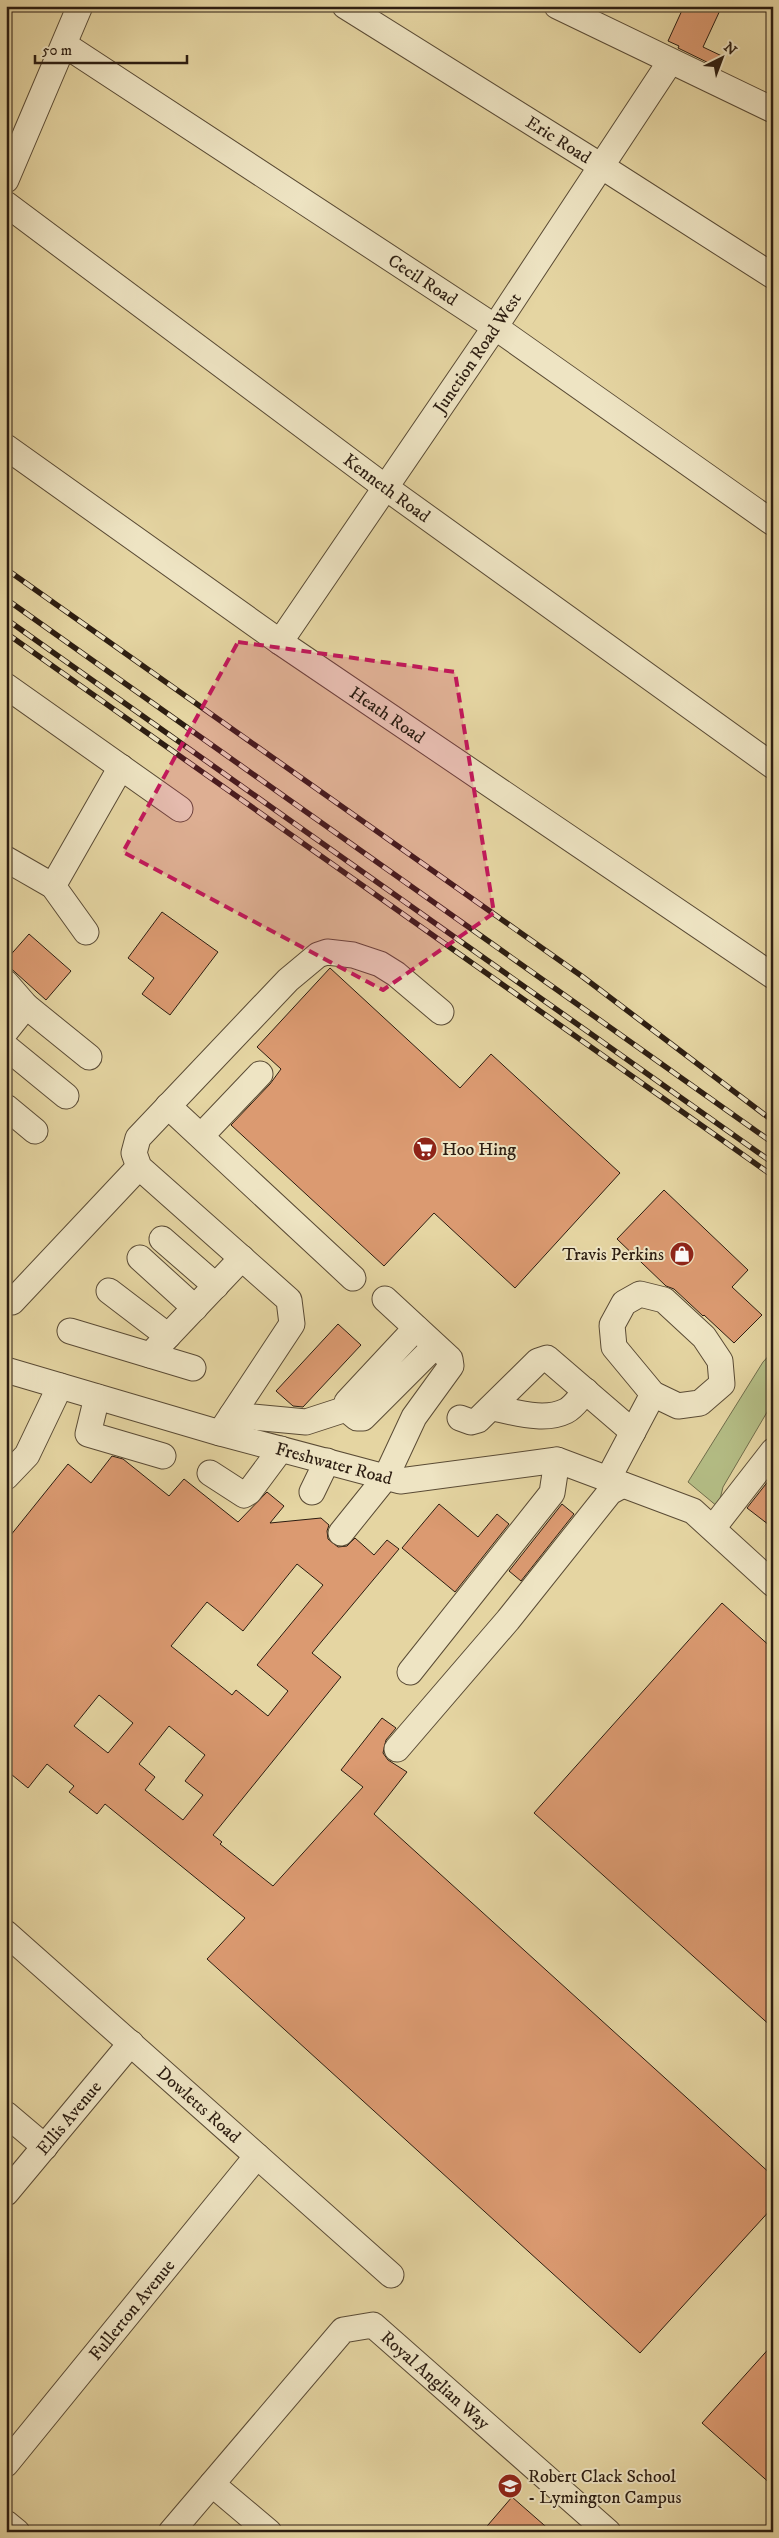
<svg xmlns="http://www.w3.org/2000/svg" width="779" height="2538" font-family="'IM FELL DW Pica',serif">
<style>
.green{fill:#b4bd85;stroke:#706d4b}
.building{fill:#db9a71;stroke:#2c1d11;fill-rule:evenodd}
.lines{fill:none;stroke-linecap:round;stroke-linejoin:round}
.minor-casing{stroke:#5a4b35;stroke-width:27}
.minor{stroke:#eee4c3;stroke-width:25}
.rail-casing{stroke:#2c1d11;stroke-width:5.5}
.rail{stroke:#eee4c3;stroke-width:4;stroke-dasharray:11;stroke-linecap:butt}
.marked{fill:#c2185b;fill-opacity:0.2;stroke:#c2185b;stroke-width:4;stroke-dasharray:10 6;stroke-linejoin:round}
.labels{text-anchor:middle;stroke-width:4;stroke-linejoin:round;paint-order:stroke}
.street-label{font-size:18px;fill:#2c1d11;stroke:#eee4c3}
.poi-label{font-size:18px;fill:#2c1d11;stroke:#eee4c3;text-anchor:start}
</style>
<rect width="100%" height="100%" fill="#e5d5a2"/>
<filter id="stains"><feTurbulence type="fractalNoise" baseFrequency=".004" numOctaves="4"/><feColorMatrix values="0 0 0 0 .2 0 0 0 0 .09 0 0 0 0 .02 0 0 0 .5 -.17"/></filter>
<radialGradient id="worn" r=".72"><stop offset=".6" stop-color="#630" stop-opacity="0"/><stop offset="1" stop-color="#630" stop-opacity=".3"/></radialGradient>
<path class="green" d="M773 1351V1402L723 1487 718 1507 688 1482 763 1362Z"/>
<g class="building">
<path d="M684 6H722L703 47 724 57 719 68 678 48 679 46 668 41Z"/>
<path d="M162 912 218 952 170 1015 142 994 154 978 128 958Z"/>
<path d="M29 934 71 971 46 1000 6 964V960Z"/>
<path d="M330 968 460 1088 491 1054 620 1173 515 1288 434 1213 384 1266 231 1125 270 1084 281 1069 257 1047Z"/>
<path d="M664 1190 748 1270 732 1287 762 1315 734 1343 704 1315 703 1316 674 1289 666 1286 617 1239Z"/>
<path d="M338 1324 361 1345 303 1407 293 1406 276 1391Z"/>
<path d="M112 1456 123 1459 169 1496 184 1479 238 1522 267 1492 284 1506 270 1523 321 1518 329 1525 327 1531 328 1539 338 1547 347 1546 355 1538 374 1555 387 1540 399 1549 312 1653 341 1677 213 1835 222 1842 220 1844 273 1886 363 1787 341 1770 382 1718 396 1728 386 1740 383 1753 388 1760 407 1772 374 1814 773 2176V2207L640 2353 207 1959 245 1918 105 1804 97 1814 69 1792 74 1786 47 1764 28 1788 6 1770V1541L68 1464 91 1483ZM297 1564 323 1585 257 1665 288 1691 268 1716 236 1690 232 1695 171 1646 207 1602 243 1631ZM99 1695 133 1723 108 1753 74 1726ZM169 1726 205 1755 185 1781 203 1795 183 1820 145 1790 155 1777 139 1764Z"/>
<path d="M773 1475V1528L747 1508Z"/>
<path d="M439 1504 478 1537 497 1514 509 1524 455 1592 402 1548Z"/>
<path d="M562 1504 574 1514 521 1581 509 1571Z"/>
<path d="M722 1603 773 1649V2028L534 1813Z"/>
<path d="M773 2344V2486L702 2423Z"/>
<path d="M512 2497 552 2532H482Z"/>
</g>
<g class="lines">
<defs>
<g id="minor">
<path id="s1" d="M345 6 601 166 773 276"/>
<path d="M557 6 773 110"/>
<path id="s2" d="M65 45 495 327 773 523"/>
<path d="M6 180 80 6"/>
<path id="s3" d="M6 204 385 487 773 766"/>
<path id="s4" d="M6 447 280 642 773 976"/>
<path id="s5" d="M280 642 495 327 670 62"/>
<path d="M6 686 180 809"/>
<path d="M6 859 53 886 86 932"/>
<path d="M53 886 121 767"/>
<path d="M6 983 26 1006"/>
<path d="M6 1031 26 1006 89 1057"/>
<path d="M6 1047 66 1096"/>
<path d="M168 1106 353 1278"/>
<path d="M6 1107 35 1131"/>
<path d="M201 1136 260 1074"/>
<path d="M162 1239 216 1286"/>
<path d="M140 1258 195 1308"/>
<path d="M109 1291 168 1336"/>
<path d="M640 1294 664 1300 704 1337 720 1361 722 1384 700 1403 678 1406 653 1394 614 1347 612 1325 624 1303Z"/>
<path d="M12 1302 139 1167"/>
<path d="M416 1328 347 1402 346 1409 357 1418H363L435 1346"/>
<path d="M70 1331 193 1368"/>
<path d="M150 1355 242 1258"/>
<path id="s6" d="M6 1370 220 1433 400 1481 557 1460 693 1511 773 1584"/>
<path d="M97 1397 88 1434 163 1456"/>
<path d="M492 1408C515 1412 544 1422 566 1411 574 1407 580 1397 586 1391"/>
<path d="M232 1415 306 1422 346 1409"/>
<path d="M460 1418 471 1422 478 1420 538 1361 547 1358 633 1432"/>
<path d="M220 1433 292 1324 289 1300 139 1167 134 1153 138 1138 288 980 318 955 327 952 353 955 380 964 396 974 441 1012"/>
<path d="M210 1473 244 1495 249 1492 281 1449"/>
<path d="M6 1477 27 1455 60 1386"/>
<path d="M608 1479 653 1394"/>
<path d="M312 1492 327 1461"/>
<path d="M713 1528 773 1451"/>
<path d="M341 1533 386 1477 414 1417 451 1366 450 1359 385 1299"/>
<path d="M410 1672 552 1493 557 1460"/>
<path d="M397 1749 508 1620 610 1492 623 1485"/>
<path id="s7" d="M6 1933 391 2275"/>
<path d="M6 2114 45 2147"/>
<path id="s8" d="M6 2193 131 2043"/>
<path id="s9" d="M6 2464 257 2156"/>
<path d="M212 2484 269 2532"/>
<path d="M6 2523 17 2532"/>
<path id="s10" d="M171 2532 343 2330 373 2325 608 2532"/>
</g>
</defs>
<use href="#minor" class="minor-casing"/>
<use href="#minor" class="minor"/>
<defs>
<g id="rail">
<path d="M6 569 583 977 773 1121"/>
<path d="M6 599 773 1143"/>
<path d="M6 619 773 1163"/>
<path d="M6 633 773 1176"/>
</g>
</defs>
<use href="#rail" class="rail-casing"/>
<use href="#rail" class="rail"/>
</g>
<path class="marked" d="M238 642 455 672 494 913 383 990 123 852Z"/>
<defs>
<symbol id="supermarket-disc" viewBox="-11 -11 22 22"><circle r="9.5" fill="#8f2418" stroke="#eee4c3"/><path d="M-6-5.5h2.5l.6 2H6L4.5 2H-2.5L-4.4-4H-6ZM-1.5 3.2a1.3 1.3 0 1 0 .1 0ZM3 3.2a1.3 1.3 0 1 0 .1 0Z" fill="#fff"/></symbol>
<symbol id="shop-disc" viewBox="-11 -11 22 22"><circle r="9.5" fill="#8f2418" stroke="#eee4c3"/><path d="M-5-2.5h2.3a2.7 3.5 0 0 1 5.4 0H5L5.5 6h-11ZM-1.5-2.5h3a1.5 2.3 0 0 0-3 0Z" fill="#fff"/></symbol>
<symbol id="school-disc" viewBox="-11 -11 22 22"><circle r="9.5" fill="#8f2418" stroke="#eee4c3"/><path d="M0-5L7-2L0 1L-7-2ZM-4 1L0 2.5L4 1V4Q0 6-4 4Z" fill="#fff"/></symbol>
</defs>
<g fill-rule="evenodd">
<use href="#supermarket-disc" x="411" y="1135" width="28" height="28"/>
<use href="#shop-disc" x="668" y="1240" width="28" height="28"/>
<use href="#school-disc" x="496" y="2472" width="28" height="28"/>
</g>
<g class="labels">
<g class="street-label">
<text dy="6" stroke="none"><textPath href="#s1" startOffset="252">Eric Road</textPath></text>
<text dy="6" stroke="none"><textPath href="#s2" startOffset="428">Cecil Road</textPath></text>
<text dy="6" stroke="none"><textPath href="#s5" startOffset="350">Junction Road West</textPath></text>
<text dy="6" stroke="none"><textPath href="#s3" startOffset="475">Kenneth Road</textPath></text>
<text dy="6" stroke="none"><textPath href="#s4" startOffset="466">Heath Road</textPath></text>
<text dy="6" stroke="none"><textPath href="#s6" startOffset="341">Freshwater Road</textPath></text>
<text dy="6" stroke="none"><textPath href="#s7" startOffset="258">Dowletts Road</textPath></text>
<text dy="6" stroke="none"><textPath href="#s8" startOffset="98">Ellis Avenue</textPath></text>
<text dy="6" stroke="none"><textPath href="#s9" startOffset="199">Fullerton Avenue</textPath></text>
<text dy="6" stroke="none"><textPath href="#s10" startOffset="379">Royal Anglian Way</textPath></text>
</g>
<g class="poi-label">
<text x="442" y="1155">Hoo Hing</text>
<text x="664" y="1260" text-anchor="end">Travis Perkins</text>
<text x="528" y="2482">Robert Clack School<tspan x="528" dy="21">- Lymington Campus</tspan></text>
</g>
</g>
<rect width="779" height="2538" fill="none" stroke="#e5d5a2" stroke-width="25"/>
<rect x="8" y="8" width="764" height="2523" fill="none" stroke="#2c1d11" stroke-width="2.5"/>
<rect x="12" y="12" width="754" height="2513" fill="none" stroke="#2c1d11"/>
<g transform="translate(722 58) rotate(42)" stroke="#eee4c3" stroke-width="4" paint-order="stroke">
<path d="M0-4L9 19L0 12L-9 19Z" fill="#2c1d11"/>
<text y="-8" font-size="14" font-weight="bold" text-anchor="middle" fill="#2c1d11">N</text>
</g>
<path d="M35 55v8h152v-8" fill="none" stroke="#2c1d11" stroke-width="2.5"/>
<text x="42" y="55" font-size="15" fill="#2c1d11" stroke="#eee4c3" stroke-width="4" paint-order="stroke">50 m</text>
<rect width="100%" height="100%" filter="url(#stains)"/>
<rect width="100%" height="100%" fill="url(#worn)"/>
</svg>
